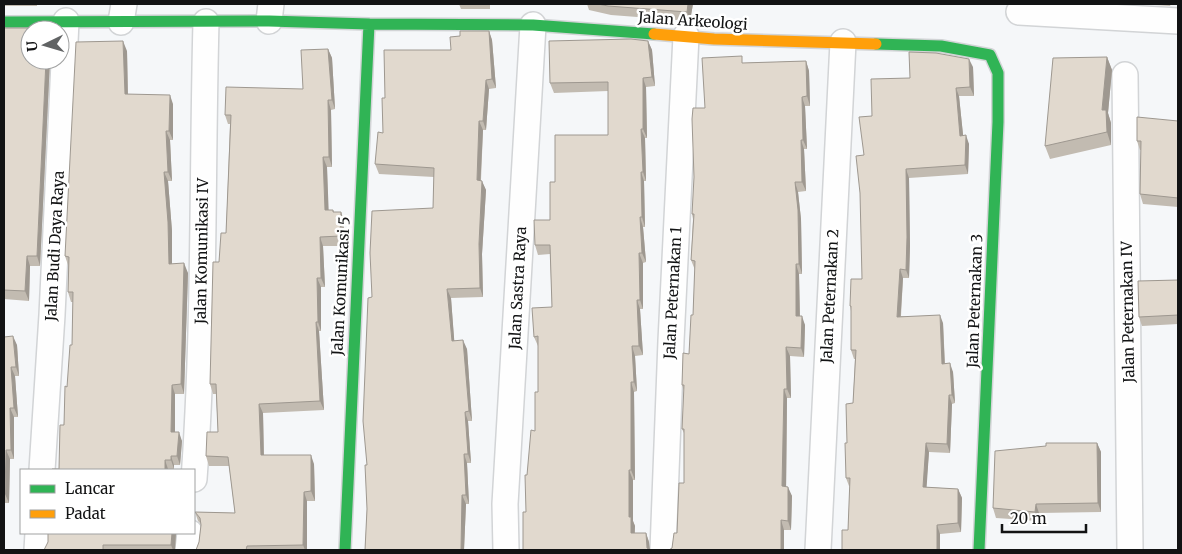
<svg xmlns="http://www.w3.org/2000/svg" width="1182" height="554" font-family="Merriweather,serif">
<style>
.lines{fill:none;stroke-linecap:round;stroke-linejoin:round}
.street-casing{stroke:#d2d4d6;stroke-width:28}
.fast-casing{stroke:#d2d4d6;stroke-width:14}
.slow-casing{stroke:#d2d4d6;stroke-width:14}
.street{stroke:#fefefe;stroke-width:25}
.fast{stroke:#30b455;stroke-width:11}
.slow{stroke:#ff9f0a;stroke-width:11}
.wall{fill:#c2bbb1}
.shaded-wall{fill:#9e9890}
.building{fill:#e1d9ce;stroke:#9e9890}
.labels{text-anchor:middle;stroke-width:5;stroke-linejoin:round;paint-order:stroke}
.street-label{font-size:15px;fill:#121314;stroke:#fff}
</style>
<rect width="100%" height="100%" fill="#f5f7f9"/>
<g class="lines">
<defs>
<path id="street" d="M1019,12l159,9
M269,21l2,-17
M121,22l3,-18
M1125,75l5,475
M42,470l10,-155 14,-294
M194,479c11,-152 8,-304 12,-457
M37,550l1,-17
M188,550l2,-17
M506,550l-1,-46 28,-479
M663,550l8,-209 15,-305
M818,550l25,-508"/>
<path id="fast" d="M4,22l265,-1 100,3 164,1 121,9
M876,44l65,2 49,9 8,18v49l-19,428
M345,550l24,-526"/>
<path id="slow" d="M654,34l60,5 162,5"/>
</defs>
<use href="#street" class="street-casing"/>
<use href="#fast" class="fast-casing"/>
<use href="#slow" class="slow-casing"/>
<use href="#street" class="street"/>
<use href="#fast" class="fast"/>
<use href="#slow" class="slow"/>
</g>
<path class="wall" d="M4,4h33v2h-33z
M459,4h34l-3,1v4h-29z
M587,4h106l-3,17 -79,-6 -22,-5z
M1140,4h31l-1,2z
M4,28l26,32h20l-10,206h-10l-1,35 -25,-2z
M489,31l3,9 4,48 -7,1 -3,41h-3l-2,50 5,10 -4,64 1,43 -32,1 3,42 13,9 5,72h-4l3,42h-4l2,41h-3l-2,46h-99l2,-41v-44l5,-168 61,-89 1,-31 -55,-3 -4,-10 8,-31 2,-35 66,-48z
M648,41l4,9 3,36 -9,1 1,51h-2l1,43h-2l1,46h-2l3,35 -3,1v46h-3l3,46 -8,1 2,35 -3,1 1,88h-2v41l2,5v7h11l3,9 -123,-30 1,-37 8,-44 3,-39v-46l-4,-9 18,-30 -2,-53 -12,1 -3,-10 15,-25 5,-38 53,-47v-44l-54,2 -4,-10z
M328,49l4,9 3,51 -4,1 1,57h-5l1,43h5l1,2h7l3,9 -1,25h-20l2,41h-4v44h-2l5,79 -61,3 1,42 50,9 1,37h-8v49h-111l3,-8 2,-18 -3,-3 -3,-9 40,1 -6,-47h-20l-3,-10 12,-24 -2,-38h-3l-3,-10 9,-122 7,-29 4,-109h-2l-3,-9 78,-26z
M127,51l1,43 45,10v36h-3l2,41h-4l4,50v33l16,9 -4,121h-9v38l7,9 -2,24h-6v4h-6v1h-116l7,-1 13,-124 1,-43h-2l-3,-10v-27l-3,-9z
M1107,57l5,13 -4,43 3,10v22l-61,14 -5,-13z
M806,61l3,10 1,35h-5l2,43h-3l2,42 -8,1 3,27 1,55h-3l1,42 5,9 -1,32 -14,-1 1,42h-4l-1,89 6,9 -1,34h-7v20h-115l3,-2 5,-15 7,-50v-50l-2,-4 2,-38 -2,-6 7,-31 4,-39 2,-45 -4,-10 2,-41 -1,-5 13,-106 39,-45z
M973,67l1,29h-15l4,39 6,9 -1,30 -59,4 1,68 -1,32h-6l-2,38 42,7 2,40 8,9 2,31 -3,1 -2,49 -21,-1 -3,35 32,2 4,9 -1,34 -21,2v16h-98l6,-20 2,-44h-1l-3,-8 1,-35 6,-40 2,-44h-1l-3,-9v-39l-1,-5 12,-27 2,-124 8,-39 38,-38z
M1178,121v86l-35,-3 -3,-10 1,-44h-1l-3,-9z
M1178,280v44l-36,2 -3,-9z
M4,337l13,8 2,31h-4l3,41h-4v42h-4l-1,44h-5z
M1097,443l4,9v60l-62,1 -1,8 -42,-3 -3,-10z
M48,533h128l-1,17h-130l3,-8z"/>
<path class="shaded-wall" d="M688,4h5l-3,17 -3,-9z
M489,31l3,9 4,48 -4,-9z
M123,41l4,10 1,52 -3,-9z
M648,41l4,9 3,36 -3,-9z
M328,49l4,9 3,51 -3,-9z
M1107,57l5,13 -4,43 3,10v22l-4,-13 -5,-22z
M969,59l4,8 1,29 -4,-9z
M46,60h4l-10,206 -3,-10z
M806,61l3,10 1,35 -3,-10z
M643,78l3,9 1,51 -4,-9z
M486,80l3,9 -3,41 -3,-9z
M956,88l3,8 5,48 -4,-8z
M170,95l3,9v36l-4,-9z
M802,97l3,9 2,43 -4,-9z
M328,100l3,10 1,57 -3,-10z
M479,121l4,9 -3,60 -3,-10z
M641,129l4,9 1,43 -3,-9z
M166,131l4,9 2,41 -4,-9z
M966,135l3,9 -1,30 -3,-9z
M801,140l3,9 2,42 -4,-9z
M323,157l4,10 2,52 -4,-9z
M906,169l3,9 1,68 -1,32 -3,-8z
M164,172l4,9 4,50v42l-3,-9z
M641,172l3,9 1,46 -3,-10z
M482,181l4,9 -4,64 1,43 -3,-9 -1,-44z
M795,182l3,10 3,27 1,55 -3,-10z
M341,212l3,9 -1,25 -3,-10z
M640,217l3,10 3,35 -4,-9z
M320,237l3,9 2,41 -4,-9z
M639,253l4,10v46l-3,-9z
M27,256l3,10 -1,35 -4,-10z
M184,263l4,10 -4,121 -3,-10z
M796,264l3,10 1,51 -4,-9z
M900,269l3,9 -3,47 -3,-8z
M317,278l4,9v44l-3,-9z
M447,289l4,9 4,52 -3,-9z
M637,300l3,9 3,46 -4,-9z
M940,315l3,8 2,49 -3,-8z
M802,316l3,9 -1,32 -3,-9z
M316,322l3,9 5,79 -4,-9z
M13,336l4,9 2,31 -3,-9z
M463,340l4,9 5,72 -3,-10z
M632,346l3,10 2,35 -3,-9z
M786,347l4,9 1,42 -4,-9z
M950,363l3,9 2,31 -3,-8z
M11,367l4,9 3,41 -4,-9z
M631,382l3,10 1,88 -4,-10z
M172,385l3,9v47l-4,-9z
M784,389l3,9 -1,98 -4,-10z
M949,395l3,9 -2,49 -3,-9z
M259,404l4,9 1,52 -3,-10z
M10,408l4,9v42l-3,-9z
M465,412l3,9 3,42 -3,-9z
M179,432l3,9 -2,24 -3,-9z
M926,443l3,9 -3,44 -3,-9z
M1097,443l4,9v60l-3,-9z
M6,450l4,9 -1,44 -4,-9z
M464,454l3,9 2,41 -3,-9z
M311,455l3,9 1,37 -4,-10z
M171,456l3,9v4l-3,-9z
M165,460l3,9v1h-3z
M629,470l4,10v41l2,5 -1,16 -3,-9 -2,-16z
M788,487l4,9 -1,34 -3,-9z
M958,489l4,9 -1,34 -3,-9z
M304,492l3,9v49h-2l-2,-5z
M462,495l4,9 -2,46h-3z
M1036,504l3,9 -1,8 -3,-9z
M781,520l3,10v20h-3z
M937,525l3,9v16h-3z
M172,533h4l-1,17h-2l-2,-5z
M646,533l3,9 1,8 -3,-2z"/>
<path class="building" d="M598,4h90l-1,8 -79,-6z
M4,28h31v2h-5v30h16l-9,196h-10l-2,35 -21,-1z
M460,31h29l3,48 -6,1 -3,41h-4l-2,59 5,1 -3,63 1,44 -33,1 5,52 11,-1 6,71 -4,1 3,42h-4l2,41h-4l-1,55h-96l2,-41 -2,-44h2l-4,-44 5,-123 4,-1 -2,-44 2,-42 61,-3 1,-40 -59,-4 3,-32 5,1 -1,-35h3l-1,-48h67l-1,-13 10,-1z
M631,39l17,2 4,36 -9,1v51h-2l2,43h-2l1,45h-2l2,36h-3l1,47h-3l2,46h-7l2,36h-3v88h-2v47h2v16h15l1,15 3,2h-127v-38h3l-1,-37h2l4,-45 4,1v-39h3v-56l-4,1 -2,-29 20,-1 -2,-62h-15l-1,-25h16v-38h5v-47h53v-53l-58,1 -1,-42z
M123,41l2,53 45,1 -1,36h-3l2,41h-4l4,50 1,42 15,-1 -3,121 -9,1 -1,47h8l-2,24h-6v4h-6v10h-113v-1h7l1,-44h4l1,-39 2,1 3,-42h2l1,-53h-5l1,-35 -4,-1 11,-214z
M328,49l4,51h-4l1,57h-6l2,53h8v2h8l-1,24 -20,1 1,41h-4l1,44h-2l4,79 -61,3 2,51h50v36l-7,1 -1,53 -56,1 -1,4h-50l3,-8 2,-17 -1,-7 -5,-6 40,1 -7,-56 -22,-1 1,-24h11l-2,-48h-6l3,-122h6l2,-29h5l5,-118h-6l1,-28 77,2 -2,-39z
M909,52l27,1 33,6 1,28 -14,1 4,48 6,-1 -1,30 -59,4 1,68 -1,33 -6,-1 -3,48 43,-2 2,49 8,-1 2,32h-3l-2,49 -21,-1 -3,44 35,2v34l-21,2v25h-95v-20h6l2,-52h-4l-1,-35h2l-1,-39 7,-1 3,-53h-5v-44h-1l1,-27h11l-2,-86 -4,-37 8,-1 -5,-38 13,-1 -1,-37 39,-1z
M742,56v7l64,-2 1,35 -5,1 1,43h-2l1,42h-7l3,28 1,54h-3v52h6l-1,32 -15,-1 1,42h-3l-2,97 6,1v34l-7,-1v30h-112l3,-2 2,-15h3l2,-50h5v-54h-2l2,-44h-2l1,-32 6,1 2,-39h2l2,-54 -4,-1 3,-46h-2l2,-37 -2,-58 1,-11h12l-3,-50z
M1107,57l-5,53h4l1,22 -62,14 8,-88z
M1137,117l41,4v77l-38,-4 1,-53h-4z
M1178,280v35l-39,2 -1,-36z
M13,336l3,31h-5l3,41h-4l1,42h-5l-1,44h-1v-157z
M1046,443h51l1,60 -62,1 -1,8 -42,-4 2,-57 51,-5z
M48,533h124l-1,12h-68v5h-59l4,-8z"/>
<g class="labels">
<g class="street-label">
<text transform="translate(693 21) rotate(4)" y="5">Jalan Arkeologi</text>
<text transform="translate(55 246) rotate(-87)" y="5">Jalan Budi Daya Raya</text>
<text transform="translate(202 251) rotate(-89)" y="5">Jalan Komunikasi IV</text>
<text transform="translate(341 286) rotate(-87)" y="5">Jalan Komunikasi 5</text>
<text transform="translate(518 288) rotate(-87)" y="5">Jalan Sastra Raya</text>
<text transform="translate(673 293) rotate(-87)" y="5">Jalan Peternakan 1</text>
<text transform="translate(830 296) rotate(-87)" y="5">Jalan Peternakan 2</text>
<text transform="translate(975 301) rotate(-88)" y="5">Jalan Peternakan 3</text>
<text transform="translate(1128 312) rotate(-91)" y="5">Jalan Peternakan IV</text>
</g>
</g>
<rect width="1182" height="554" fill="none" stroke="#121314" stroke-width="10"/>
<rect x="20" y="469" width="175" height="65" fill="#ffffff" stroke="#a0a1a1"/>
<rect x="30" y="485" width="25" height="8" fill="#30b455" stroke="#a0a1a1"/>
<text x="65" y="494" font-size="15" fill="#121314">Lancar</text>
<rect x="30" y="510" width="25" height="8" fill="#ff9f0a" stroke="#a0a1a1"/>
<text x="65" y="519" font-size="15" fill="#121314">Padat</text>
<g transform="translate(45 45) rotate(265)"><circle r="24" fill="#ffffff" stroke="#a0a1a1"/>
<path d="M0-4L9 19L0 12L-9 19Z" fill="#616364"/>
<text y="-8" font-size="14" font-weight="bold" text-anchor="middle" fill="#121314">U</text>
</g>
<path d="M1002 524v8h84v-8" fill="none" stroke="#121314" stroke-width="2.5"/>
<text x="1010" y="524" font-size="15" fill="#121314" stroke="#ffffff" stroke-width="4" paint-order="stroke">20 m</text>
</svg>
